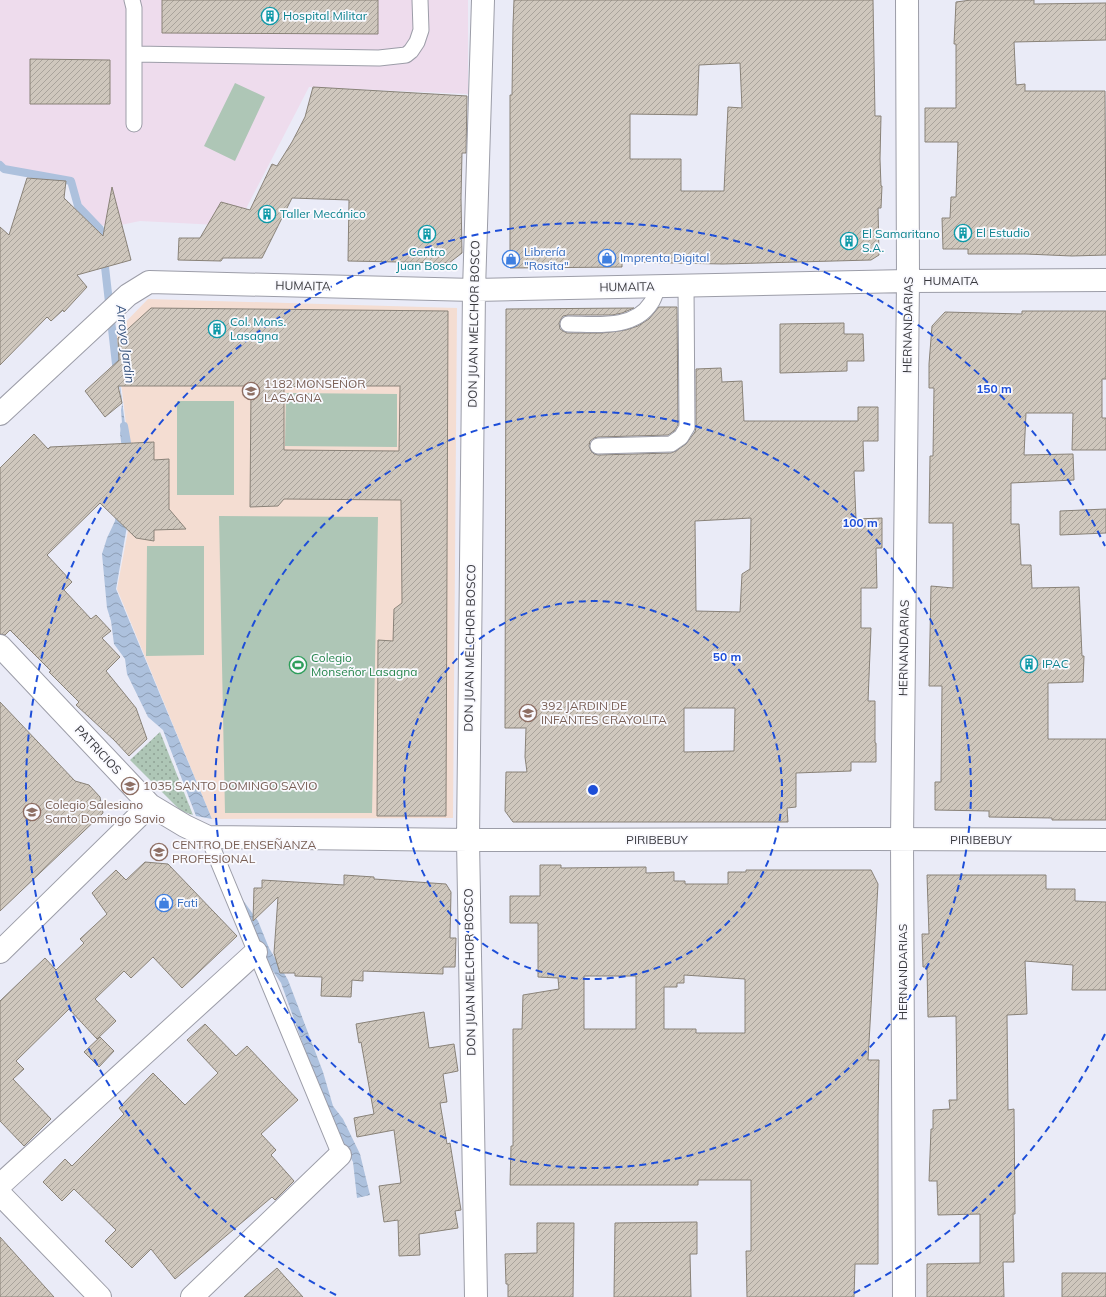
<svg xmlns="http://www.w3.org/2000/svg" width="1106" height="1297" font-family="Mulish,sans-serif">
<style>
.education{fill:#f4ddd2}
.medical{fill:#eedced}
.green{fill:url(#green-dots)}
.pitch{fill:#aec6b6}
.water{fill:url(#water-waves)}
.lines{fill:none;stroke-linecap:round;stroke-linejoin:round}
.stream{stroke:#adc1dd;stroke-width:8}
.building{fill:url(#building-hatch);stroke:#898278;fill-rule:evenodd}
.lane-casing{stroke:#9c9da8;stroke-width:17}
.street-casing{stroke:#9c9da8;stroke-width:24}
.lane{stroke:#fff;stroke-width:15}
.street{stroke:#fff;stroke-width:22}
.ring{fill:none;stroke:#1d4ed8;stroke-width:2;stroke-dasharray:7 5}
.labels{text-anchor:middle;stroke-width:3.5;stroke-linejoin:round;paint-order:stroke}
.culture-label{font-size:12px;fill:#0d838f;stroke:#f9f9fe;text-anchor:start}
.shop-label{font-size:12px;fill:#366cbe;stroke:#f9f9fe;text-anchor:start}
.street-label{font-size:12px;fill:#39393e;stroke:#f9f9fe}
.education-label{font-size:12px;fill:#785e54;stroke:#f9f9fe;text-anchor:start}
.leisure-label{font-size:12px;fill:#27864d;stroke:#f9f9fe;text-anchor:start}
.water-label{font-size:13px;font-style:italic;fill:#39557e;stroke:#f9f9fe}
.centre{fill:#1d4ed8;stroke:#f9f9fe;stroke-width:2}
.ring-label{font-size:12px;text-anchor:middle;font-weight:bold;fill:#1d4ed8;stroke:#f9f9fe;stroke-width:3.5;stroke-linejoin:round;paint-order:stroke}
</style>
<defs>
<pattern id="green-dots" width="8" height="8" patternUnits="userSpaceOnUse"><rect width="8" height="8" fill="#aec6b6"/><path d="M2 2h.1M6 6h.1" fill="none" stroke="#8fa295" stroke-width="1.8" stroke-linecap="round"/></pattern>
<pattern id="water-waves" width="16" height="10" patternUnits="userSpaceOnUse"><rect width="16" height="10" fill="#adc1dd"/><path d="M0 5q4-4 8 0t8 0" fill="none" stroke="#8e9eb5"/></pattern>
<pattern id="building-hatch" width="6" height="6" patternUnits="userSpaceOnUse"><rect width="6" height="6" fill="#cfc7bd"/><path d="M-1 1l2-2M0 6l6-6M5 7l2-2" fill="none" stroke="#a9a39b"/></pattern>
</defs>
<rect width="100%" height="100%" fill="#eaebf7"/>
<path class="education" d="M148,299l309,9 -4,510 -241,1 -95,-230 15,-80 -6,-85 -11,-91z"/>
<path class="medical" d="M0,0h468v94l-159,-7 -72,139 -97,-5 -24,5 -15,-1 -22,-21 -6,-25 -49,-6 -19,-5 -5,-4z"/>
<path class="green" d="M160,732l33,83 -12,-4 -51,-51z"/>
<path class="pitch" d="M235,83l30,14 -30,64 -31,-15z
M286,393l111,1v53l-112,-1z
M177,401h57v94h-57z
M219,516l159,1 -6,296h-147z
M147,546h57v109l-58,1z"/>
<path class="water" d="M114,337l11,87 5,85 -14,80 96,230 -16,-3 -33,-86 -15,-13 -21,-43 -2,-15 -11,-15 -3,-23 -4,-13 -5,-54 5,-16 8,-17 7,-71 -2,-17 2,-10 -1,-13 1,-5 -6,-42 -4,-8 -1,-14z
M224,871l13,21 21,29 11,27 19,32 35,92 10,34 10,13 17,35 10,41 -13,3 -4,-36 -24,-45 -48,-134 -21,-31 -11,-26 -34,-53z"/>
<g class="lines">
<path class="stream" d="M0,165l4,4 67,12 7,25 22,23 3,15
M104,258l13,115
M124,426l5,28"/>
</g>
<path class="building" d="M162,0h216v34l-216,-1z
M514,0h359l2,116h6l-1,43 1,27h1l-1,22h-3l1,47 -8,5 -148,4 -101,-2v5l-112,1v-173h2l1,-70zM740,63l2,45 -14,-1 -4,84h-43v-32h-51v-45l67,1 2,-50z
M971,0h63v4l72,-1v37l-92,2 2,43 9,-1v7h80l1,164 -34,1 -46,-2h-58v-5h-25l-1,-31h8l1,-21h5l2,-55h-33v-34h31v-64h-2l2,-42z
M30,59l80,1v44h-80z
M313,87l154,9 -1,57h-4l-1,45 1,55 -13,10 -101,-2 1,-61 -57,-2 -30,60h-39l-2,3 -43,-1 1,-22h21l21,-36 29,8 22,-46 5,2 15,-24 13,-25z
M27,178l39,3 -2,17 39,38 9,-49 19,73 -54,15 10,12 -23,25 -1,-2 -12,11 -4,-4 -47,48v-138l9,8z
M659,307h18l1,118 -4,6 -6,4 -70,2 -4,1 -4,3 -1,5 2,5 3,3 4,1 73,-2 5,-2 10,-7 9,-12 1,-5v-58l25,-1 1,14 20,-1 2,40h114v-14h20v34h-15l1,30h-10l2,48 26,-1v30h-6l1,40h-16v40h10l-3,73h7v42h1v19h-25v9l-55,2v34l-9,1 1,14h-275l-8,-11 1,-39h21l-2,-15 1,-29h-21l1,-419 128,-1 -12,5 -10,2h-44l-5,1 -2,3 -2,4 1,6 3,2 4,2h35l24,-3 12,-4 11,-7zM751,518l-1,51 -8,5 -2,38 -44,-1 -1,-90zM684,708h51l-1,43 -50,1z
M151,308l297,3 -2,505h-69l1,-176 15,1 1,-32 8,-6 -1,-103 -117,-1 -6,7 -28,1 1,-121h-133l4,17 -17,14 -20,-26 34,-31 -1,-22zM306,386h94l-1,65 -115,-1v-63z
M1022,311h84v68h-4v39h4v32h-34l1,-37h-47l-2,42 49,-1 1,26 -63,3v41h8l2,41h10l1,23 47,-1 3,69h2l-1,26 -35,1v56h58v81h-54v-2l-63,-1v-6l-54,-1v-28h6l1,-96h-13l2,-100 22,2v-65h-24l1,-67h3l1,-68h-5v-24l3,-38 13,-14 77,2z
M844,323v11h19l1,27h-17v10l-67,2v-49z
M34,434l14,15 2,-2 104,-5v18l15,-1v50l17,20 -32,1v11l-18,-3 -36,-35 -53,52 25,27 -8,8 27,29 5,-4 15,16 -9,7 18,19 -14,14 30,37 11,31 -18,17 -15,-16 -38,-35 3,-3 -30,-30 2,-1 -41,-41 -5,5 -5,-1v-166z
M1106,509v24l-46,2v-24z
M0,702l75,79 14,4 11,12 3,16 -103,98z
M145,862l23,2 69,72 -55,52 -29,-31 -22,21 -7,-7 -29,28 21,22 -19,18 -28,-30 -53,52 8,8 -11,10 38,40 -27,27 -24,-25v-120l45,-43 11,12 28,-27 -4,-4 27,-25 -15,-21 24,-23 10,10z
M540,865h21v3l85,-1v6l28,-1v9h11v3h43v-12h18v-2h125l7,14 -10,176h11l-1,56v148h-23l-1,33h-107l-1,-46h5v-71h-53v5h-188l1,-39h2v-117h9l1,-34 36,-6 -1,-11 -20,-1v-54h-28v-27h30zM684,975l61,4v54h-49v-4h-32v-42h13v-4h7zM584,976h52v53h-52z
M344,875l30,2v2l72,5 5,8 -1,46h6l-1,29h-12v7l-80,-3v10l-11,-1 -1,17 -30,-1 1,-19 -27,-1v-3h-15l-6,-20 4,-56 -25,24 1,-33h8v-8l82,5z
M927,875h119v14h29v12l31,1v88h-34l1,-25 -48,-4 2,53 -20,1 1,95 6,-1 1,105h-2l1,48h-11l1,35h-77v-33l53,-1v-49l-42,1 -1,-34h-8l2,-52h2v-19l17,-1 -1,-9h8l-1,-84 -28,1 -1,-50h-4l-1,-33h7z
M424,1012l5,36 25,-4 4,27 -15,3 4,28 -7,1 7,41 3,-1 11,67 -6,1 3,17 -39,6 1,21 -21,1 -1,-36 -14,2 -5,-36 22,-3 -7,-53 -37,7 -3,-19 20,-4 -13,-72 -2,1 -3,-19z
M205,1024l31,32 11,-10 51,54 -37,34 15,16 -5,5 23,26 -19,19 -3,-3 -97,82 -24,-30 -19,19 -27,-27 11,-11 -42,-41 -12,12 -19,-19 22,-23 7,7 52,-52 -5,-6 34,-35 32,32 33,-32 -31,-33z
M100,1037l14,14 -15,16 -15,-15z
M697,1222v32h-7l1,43h-77l1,-74z
M537,1223h37l-1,74h-65v-13h-2l-1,-30 32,-1z
M0,1237l54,60h-54z
M277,1268l26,29h-59z
M1062,1273h44v24h-44z"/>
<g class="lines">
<defs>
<path id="lane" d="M132,0l2,8v116
M134,54l245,4 27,-3 5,-4 6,-9 4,-12 -1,-30
M568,324c27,0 66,6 83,-21 3,-4 5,-11 7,-17
M598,446l73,-2 10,-7 6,-10 -1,-141
M208,837l132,318"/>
<path id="street" d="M0,414l128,-119 21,-13 325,8 434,-9 198,-1
M0,646l150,159 35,21 23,11 260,3 405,-1 233,1
M0,952l150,-147
M0,1185l256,-233
M0,1194l100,103
M192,1297l148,-142
M476,1297l-8,-457 6,-550 9,-290
M904,1297l-2,-458 6,-558 -1,-281"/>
</defs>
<use href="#lane" class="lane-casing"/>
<use href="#street" class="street-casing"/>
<use href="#lane" class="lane"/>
<use href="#street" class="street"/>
</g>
<g class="ring">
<circle cx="593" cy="790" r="189"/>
<circle cx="593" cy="790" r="378"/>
<path d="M1105 1034A567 567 0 0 1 850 1295M336 1295A567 567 0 1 1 1105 546"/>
</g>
<defs>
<symbol id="building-ring" viewBox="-11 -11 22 22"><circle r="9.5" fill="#f9f9fe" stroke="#0f9aa8" stroke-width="1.5"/><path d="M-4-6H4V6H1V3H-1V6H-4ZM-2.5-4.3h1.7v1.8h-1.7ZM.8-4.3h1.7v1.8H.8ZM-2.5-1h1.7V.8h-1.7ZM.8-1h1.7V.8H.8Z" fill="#0f9aa8"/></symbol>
<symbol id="shop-ring" viewBox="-11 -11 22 22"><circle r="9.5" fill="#f9f9fe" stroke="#3f7fe0" stroke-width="1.5"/><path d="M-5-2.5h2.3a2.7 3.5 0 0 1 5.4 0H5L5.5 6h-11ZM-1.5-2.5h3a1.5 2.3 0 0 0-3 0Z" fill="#3f7fe0"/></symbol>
<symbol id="school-ring" viewBox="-11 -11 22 22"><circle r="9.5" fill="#f9f9fe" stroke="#8d6e63" stroke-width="1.5"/><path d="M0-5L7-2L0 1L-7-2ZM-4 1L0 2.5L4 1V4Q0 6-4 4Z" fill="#8d6e63"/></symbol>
<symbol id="stadium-ring" viewBox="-11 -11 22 22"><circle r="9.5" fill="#f9f9fe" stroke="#2e9e5b" stroke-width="1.5"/><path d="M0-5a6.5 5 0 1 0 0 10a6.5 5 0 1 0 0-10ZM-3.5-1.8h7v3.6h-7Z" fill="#2e9e5b"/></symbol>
</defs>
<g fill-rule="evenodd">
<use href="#building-ring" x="260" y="6" width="20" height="20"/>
<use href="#building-ring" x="257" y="204" width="20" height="20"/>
<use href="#building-ring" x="953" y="223" width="20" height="20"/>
<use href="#building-ring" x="417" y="224" width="20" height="20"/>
<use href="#building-ring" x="839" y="231" width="20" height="20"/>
<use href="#shop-ring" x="597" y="248" width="20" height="20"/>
<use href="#shop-ring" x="501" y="249" width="20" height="20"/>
<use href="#building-ring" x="207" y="319" width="20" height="20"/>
<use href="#school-ring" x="241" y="381" width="20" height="20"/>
<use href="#building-ring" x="1019" y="654" width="20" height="20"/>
<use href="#stadium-ring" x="288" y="655" width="20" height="20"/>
<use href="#school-ring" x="518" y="703" width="20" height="20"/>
<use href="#school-ring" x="120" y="776" width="20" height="20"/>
<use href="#school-ring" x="22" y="802" width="20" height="20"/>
<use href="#school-ring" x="149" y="842" width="20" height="20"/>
<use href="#shop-ring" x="154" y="893" width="20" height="20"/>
</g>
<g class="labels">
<g class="culture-label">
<text x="283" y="20">Hospital Militar</text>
<text x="280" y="218">Taller Mecánico</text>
<text x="976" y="237">El Estudio</text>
<text x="862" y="238">El Samaritano<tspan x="862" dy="14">S.A.</tspan></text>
<text x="427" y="256" text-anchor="middle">Centro<tspan x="427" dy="14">Juan Bosco</tspan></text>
<text x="230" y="326">Col. Mons.<tspan x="230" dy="14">Lasagna</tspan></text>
<text x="1042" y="668">IPAC</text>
</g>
<g class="shop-label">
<text x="524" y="256">Librería<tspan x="524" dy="14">"Rosita"</tspan></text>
<text x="620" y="262">Imprenta Digital</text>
<text x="177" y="907">Fati</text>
</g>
<g class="street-label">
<text x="951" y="285">HUMAITA</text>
<text transform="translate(303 286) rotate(1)" y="4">HUMAITA</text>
<text transform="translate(627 287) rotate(-1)" y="4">HUMAITA</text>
<text transform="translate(474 324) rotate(-89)" y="4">DON JUAN MELCHOR BOSCO</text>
<text transform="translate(908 325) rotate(-89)" y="4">HERNANDARIAS</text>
<text transform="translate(470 648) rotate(-89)" y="4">DON JUAN MELCHOR BOSCO</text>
<text transform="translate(904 648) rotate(-89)" y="4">HERNANDARIAS</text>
<text transform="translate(98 750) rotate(47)" y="4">PATRICIOS</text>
<text x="657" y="844">PIRIBEBUY</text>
<text x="981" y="844">PIRIBEBUY</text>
<text transform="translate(470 972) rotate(-91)" y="4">DON JUAN MELCHOR BOSCO</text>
<text transform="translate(903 972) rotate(-90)" y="4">HERNANDARIAS</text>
</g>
<g class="education-label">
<text x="264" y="388">1182 MONSEÑOR<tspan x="264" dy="14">LASAGNA</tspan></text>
<text x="541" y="710">392 JARDIN DE<tspan x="541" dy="14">INFANTES CRAYOLITA</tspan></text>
<text x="143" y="790">1035 SANTO DOMINGO SAVIO</text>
<text x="45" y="809">Colegio Salesiano<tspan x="45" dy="14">Santo Domingo Savio</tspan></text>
<text x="172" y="849">CENTRO DE ENSEÑANZA<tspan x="172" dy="14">PROFESIONAL</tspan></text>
</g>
<g class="leisure-label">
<text x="311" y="662">Colegio<tspan x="311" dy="14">Monseñor Lasagna</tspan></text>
</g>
<g class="water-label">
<text transform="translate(126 344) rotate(83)" y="5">Arroyo Jardin</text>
</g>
</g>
<circle cx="593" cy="790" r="6" class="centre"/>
<g class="ring-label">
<text x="994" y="393">150 m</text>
<text x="860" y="527">100 m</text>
<text x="727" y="661">50 m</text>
</g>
</svg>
